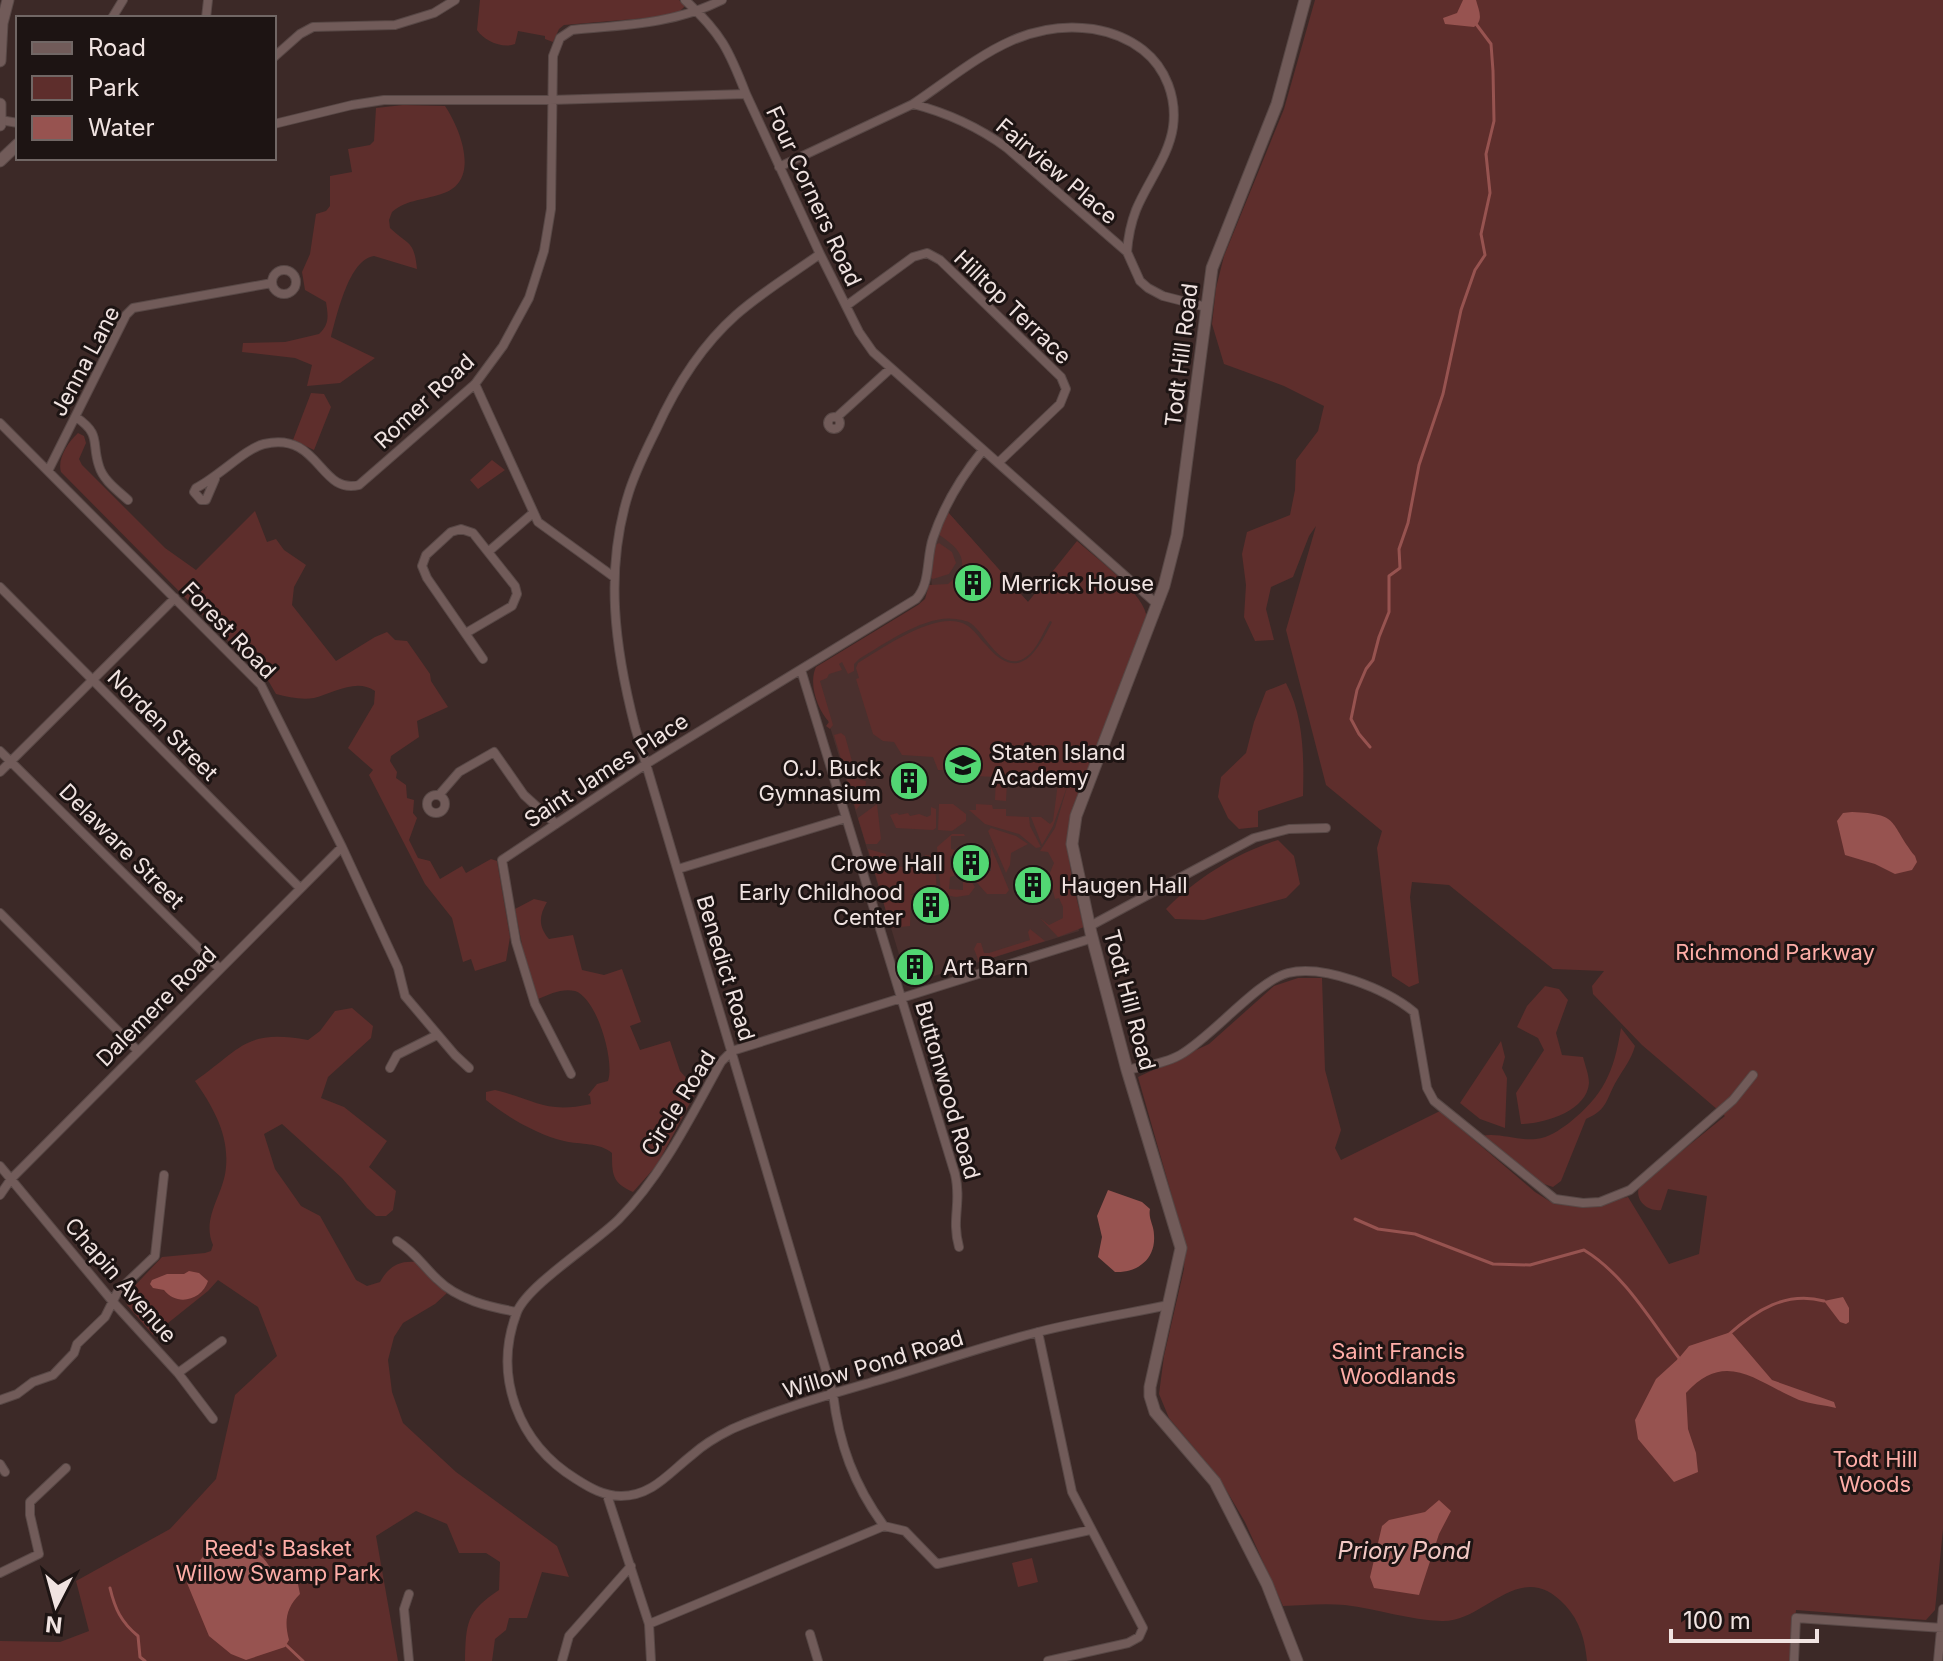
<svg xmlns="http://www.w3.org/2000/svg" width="1943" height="1661" font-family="Inter,sans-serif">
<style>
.built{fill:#4a302e}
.green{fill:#5e2e2c}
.water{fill:#975350}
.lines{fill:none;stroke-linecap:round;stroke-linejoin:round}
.stream{stroke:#975350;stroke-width:3}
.street-casing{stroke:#584846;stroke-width:10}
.secondary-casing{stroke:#584846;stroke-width:13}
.street{stroke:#715b59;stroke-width:8}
.secondary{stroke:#715b59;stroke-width:11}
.labels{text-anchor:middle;stroke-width:6;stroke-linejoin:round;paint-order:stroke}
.street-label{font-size:22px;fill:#f0e3e1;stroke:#1d1413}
.poi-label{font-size:22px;fill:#f0e3e1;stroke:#1d1413;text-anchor:start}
.park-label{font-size:22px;fill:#feada7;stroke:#1d1413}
.water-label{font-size:24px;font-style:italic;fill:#f2c8c4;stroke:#1d1413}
</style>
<rect width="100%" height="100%" fill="#3c2927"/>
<path class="built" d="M947,511l81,91 60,-47 -24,278 15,98 -171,53 -91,-300 4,-14 104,-61 7,-23 -1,-8 3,-32z"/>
<path class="green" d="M480,0h199l6,6 -7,7 -9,3 -105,9 -5,4 -6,13 -8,-3v-3l-27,-5 -3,13c-12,5 -31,-3 -38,-14z
M1315,0h628v1529l-8,81 -9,10 -130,-10 -5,51h-204c-2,-21 -7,-40 -22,-56 -45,-49 -79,17 -123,16 -32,-1 -65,-12 -97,-16 -21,-2 -41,0 -62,1l-38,-84 -27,-46 -49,-58 -10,-24 5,-38 20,-87 1,-27 -47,-165 71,-33 65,-58 24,-8h24l3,92 16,60 -6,18 6,12 99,-49 95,81 19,12 33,2 41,-9 41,67 30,-10 8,-58 -39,-7 -7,21c-14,2 -28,-11 -21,-25l85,-69 -83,-71 -49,-51 -1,-8 12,-15 -51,-2 -104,-84 -37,-3 -2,15 9,86 -10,4 -17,-11 -15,-128 5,-17 -56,-46 -40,-155 30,-104 -7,10 -16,41 -22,10 -5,22 8,31 -19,1 -11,-24 2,-32 -4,-31 5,-22 43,-17 5,-25 1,-30 22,-29 6,-25 -40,-20 -60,-22 -12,-40 4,-36 8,-32 60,-147z
M403,105l42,1c15,22 36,74 -1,87 -18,7 -37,6 -52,19l-3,8 1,8c19,18 24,12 27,41l-43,-13c-25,3 -37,59 -43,81l44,21 -35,25 -33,3 5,-21 -17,-7 -53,-6 1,-9 42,-1 34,-8c11,-10 9,-19 7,-32l-21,-12 -3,-18 8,-18 6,-40 10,-3 4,-5v-30l22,-4 -4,-23 22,-4 4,-4 2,-33z
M311,393l13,1 7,13 -17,43 -21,-10z
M78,433l6,3 2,7 -7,16 3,6 83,83 31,22 59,-59 12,31 9,-3 8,11 22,15 -12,22 -2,18 44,56 39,-24 12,-5 8,8 12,1 23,33 1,7 17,26 -31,14 2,16 -28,19 -1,5 7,11 -1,6 10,7 1,13 7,2 -1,13 4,5 -8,22 9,18 12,3 10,18 22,-13 4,7 25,-14 6,2 13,76 -4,24 -31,10 -4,-12 -8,3 -11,-44 -27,-34 -56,-109 4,-5 -25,-22 26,-44 1,-13c-19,-13 -41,2 -61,7 -13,2 -26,-1 -38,-4l-7,-12 -208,-210c-4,-13 7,-30 17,-39z
M492,460l13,10 -27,19 -8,-9z
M947,511l81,91 49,-61c20,18 69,53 70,78l-78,204c-4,36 6,69 15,104l-26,10 -18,-19 9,7 14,-7v-11l-4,-9 -4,1 -6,-24 5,-12 -6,-11 -8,-1 15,-23 13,-44 -15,42 -11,19 -11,-28h10l9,7 3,-3 5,-38 -51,-2 -1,20 -11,-1 1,-23 -22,-1v-8l-9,3 -27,-1 -5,-13 -31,-2 -8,-13 -11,-1 -10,-7 -17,-55 3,-1 -3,-10 2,-5c25,-15 71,-48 101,-41 13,3 19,15 28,24 32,38 50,6 65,-24l-2,-1c-7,11 -13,29 -24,36 -23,17 -40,-21 -53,-32 -4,-4 -11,-5 -17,-6 -30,-5 -72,25 -97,40l-5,5v7l-6,3 -6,-12 -3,2 3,6 -13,4 -2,4 -7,3 13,44 -3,4 -4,-3 3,-4c-11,-12 -21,-38 -13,-55l102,-62 7,-6 4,-14 19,-1 11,-10 6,6 -8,11 12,9 8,-9 6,4 5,-8 -17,-14 -4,5 -7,-5c8,-19 -8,-29 -22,-39z
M939,543l13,9 4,11 -7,11 -16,5 -2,-1 3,-32z
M1286,683c18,34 18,75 17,113l-45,15v16l-19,2 -11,-11 -10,-21 3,-20 25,-24 8,-31 12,-31z
M841,733l4,3 12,43 9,2 -2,19 -8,10 -22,-75z
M877,804l4,35 -4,5h-11l-8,-26z
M939,804h14l13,10v7l-14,10 -14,-1z
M976,804l16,1 1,4h13v7l23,1 1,9 11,21 -5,1 -17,-14 -34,-10 -16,-14h7z
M931,807l5,2v19l-3,2 -37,-2 -6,-13 7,-2 2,2 9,-2 2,3 9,-2 8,3 4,-2z
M991,828l25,8 12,8 -17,9 -1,12 -4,8 -18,-42z
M952,834h12l1,2h-14v13l4,1v6h-5v13l4,1v6l-4,1 -1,12 14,1v-12h6l6,9 -6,8 -13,2 -15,-3 -4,-47z
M1278,840l16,16 6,28 -14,14 -82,22 -29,-1 -9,-10c29,-30 72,-57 112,-69z
M991,847l18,43 -3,4h-19l-16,-18 1,-5h19z
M868,849l18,5v12l38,2 1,-13 9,1 3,34h-17l-10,5 21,-3v9l-20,1 -1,24 -19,2z
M534,899l13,3c-8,14 -9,24 2,37l24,-4 9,35 22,5 18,-6 19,53 -11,4 10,24 30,-9 10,30 17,19 -40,75 -24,27c-21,-9 -21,-18 -21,-39 -13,-11 -31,-8 -48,-12 -26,-6 -57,-24 -78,-41v-8l9,-2c41,10 50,24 96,14l-1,-8 -2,-1 9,-11 11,-3c7,-20 -11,-83 -33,-90 -13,-3 -25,3 -37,8l-15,-49 -8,-41z
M1030,929l15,12 -66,21 -5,-13 3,-6h4l3,10h5l41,-13 -2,-8z
M1545,986l14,3 9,11 -12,33 6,22 21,2c2,8 6,18 6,26 -2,28 -45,41 -68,41l-5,-31 28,-43 -6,-12 -21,-11 10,-21z
M352,1008l21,18 -2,12 -43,39 -7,21 23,9 43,34 -18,26 27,24 -3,19 -7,6h-10l-9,-8 -25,-30 -60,-54 -18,10 11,35 26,37 19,10 36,64 11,6 13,-4c9,-16 19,-22 38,-20l15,20 14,11 -12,11 -32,19 -9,14 -6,23 4,32 11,31 53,49 101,74 12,31 -27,-5 -15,46h-18l-3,12 -11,9 -3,22h-27c1,-38 1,-49 34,-71l1,-28 -14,-9h-27l-12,-29 -31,-13 -40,25 22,125h-398v-20l60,1 29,-11 -13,-50 94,-52 46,-50 19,-84 42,-39 -19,-49 -40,-27 -10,11 -55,44 -26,-30 -2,-9 37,-39 43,-4 6,-2 2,-6c-12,-28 11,-50 13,-78 3,-33 -13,-60 -31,-86 47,-33 50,-52 113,-41l12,-9 15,-20z
M1621,1028l14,18c-4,14 -11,22 -18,34 -11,18 -8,29 -31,39l-25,62 -8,6 -12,-4 -60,-47c18,-4 36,5 55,3 13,-1 23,-9 33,-16 35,-28 45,-51 52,-95z
M1501,1041l4,16 -3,11 5,10 -2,50 -25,-9 -20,-16z
M1032,1558l6,24 -20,5 -6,-24z"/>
<path class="water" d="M1463,0h13c3,11 8,20 -2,27l-29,-3 -2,-6 14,-5z
M1852,812c49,2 36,10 63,44l2,6 -5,8 -17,4 -20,-10 -30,-9 -8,-34 6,-8z
M1108,1190l34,12 8,7c-2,10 4,16 4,26 2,25 -18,38 -39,37l-17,-15 4,-20 -5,-21z
M189,1271l10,2 9,8c-6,19 -31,26 -44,9l-11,-2 -3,-4 2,-4 15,-6h17z
M1843,1297l6,11v14l-3,2 -6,-2 -16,-21z
M1731,1332l41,48 62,22 2,6c-11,-3 -26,-4 -37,-8 -41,-17 -73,-52 -113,-7l2,36 8,24 2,19 -24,10 -36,-43 -3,-19 21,-41 23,-21 10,-12z
M1439,1500l12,11 -12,23 -20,61 -45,-7 -4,-11 12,-51 7,-6 36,-8z
M227,1544c27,3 38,10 49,35l11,-1 11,6 2,10c-14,14 -16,27 -11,46l-4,7 -39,13 -15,-6 -22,-18 -22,-53 2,-9 21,-26z"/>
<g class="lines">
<path class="stream" d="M1370,747l-11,-13 -8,-15 6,-29 9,-21 7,-9 6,-23 10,-25v-36l11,-8 -1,-19 9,-26 11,-58 24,-71 18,-84 14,-40 10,-15 -4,-21 9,-41 -4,-39 8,-33 -1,-50 -2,-27 -15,-20
M1355,1219l23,10 37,5 78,30 37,1 54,-15c41,25 66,70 95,108v4
M1728,1335c28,-25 58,-44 96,-34
M110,1588c5,21 11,34 28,48l2,21 5,4
M286,1645l17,16"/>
<defs>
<path id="street" d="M685,0c36,33 44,50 61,94
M112,18l11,-18
M206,18l2,-18
M274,57l26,-23 13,-7 82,-2 39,-12 21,-13
M913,104c58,-39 106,-86 180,-75 18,3 36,10 50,21 23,18 34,48 30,77 -4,29 -26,56 -37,83 -5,13 -8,28 -9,42
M0,120l18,3
M274,124l78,-19 32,-5h167l195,-6 74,160 39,78 14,20 285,253
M779,167l134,-63c35,9 64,22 94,44l120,104 13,29 8,7 15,8 43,11
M820,254c-28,20 -58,38 -84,61 -35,31 -61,73 -80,115 -10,20 -20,40 -27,62 -25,78 -14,157 6,235l198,667c6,50 21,91 51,132l21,5 32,33 153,-34
M272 282a12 12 0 1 1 24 0a12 12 0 1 1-24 0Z
M846,306l67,-49 14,-4 13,7 121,117 5,12 -6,15 -62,59
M475,384l63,138 76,55
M828 423a6 6 0 1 1 12 0a6 6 0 1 1-12 0Z
M76,417c26,18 15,25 23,49 4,14 18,24 29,34
M837,417l53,-48
M0,423l261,262 81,162 56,121 7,28 50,59 14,13
M48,471l78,-156 7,-7 139,-25
M215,479l-9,21h-5l-7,-8 2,-4c21,-10 50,-40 68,-44 56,-13 55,51 95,41l116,-101 28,-38 26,-48 15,-47 7,-42 2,-153 7,-18 12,-8c53,-5 102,-6 150,-30
M488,552l45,-39
M0,587l299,300
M466,633l46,-27 5,-12 -2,-8 -42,-53 -12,-4 -10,3 -25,23 -4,11 5,12 56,81
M801,670l154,504c7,29 -4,44 4,73
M0,751l219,217
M0,772l175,-174
M427 804a9 9 0 1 1 18 0a9 9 0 1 1-18 0Z
M439,795l20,-23 35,-20 30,43 32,29
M678,869l168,-51
M0,913l137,137
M1090,926l164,-88 35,-9 37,-1
M1093,938l-361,113 -11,11c-30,54 -58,112 -102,157 -24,24 -91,66 -102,93 -25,65 2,132 59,167 14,9 28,17 45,17 31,0 48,-23 71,-41 12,-11 26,-19 40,-26 46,-20 96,-34 144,-48 54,-16 108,-35 162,-49 43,-11 87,-18 131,-27
M390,1068l7,-13 40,-20
M1127,1070c17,-4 37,-6 53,-15 32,-18 77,-74 108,-82 36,-9 98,16 126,39l13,76 7,13 121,98 28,4 17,-1 30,-12 103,-90 20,-25
M571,1074l-36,-70 -19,-62 -14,-82 144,-96 270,-165c15,-16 10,-41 17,-61 11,-33 28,-61 50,-88
M0,1166l113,136 65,71 35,46
M0,1195l11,-16 331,-332
M397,1241c19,12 25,24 40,38 21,21 52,28 80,33
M1038,1332l34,160 71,136 -4,9 -11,6 -80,18
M178,1373l44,-32
M0,1400l17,-6 16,-12 20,-7 21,-22 3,-9 28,-27 13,-26 37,-35 9,-81
M0,1464l5,8
M607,1495l42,129 2,37
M0,1573l39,-19 -9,-39v-13l36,-34
M649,1624l235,-98
M810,1634l8,27
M409,1661l-5,-52 5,-15
M562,1661l7,-25 62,-70
M1794,1661l2,-43 147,10
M1938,1661l5,-52"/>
<path id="secondary" d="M0,61l2,-38 6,-23
M0,104v21
M0,161l18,-17
M1297,1661l-30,-77 -52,-102 -60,-70 -5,-16v-9l31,-139 -54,-178 -36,-137 -19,-89 4,-28 88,-230 13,-51 35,-267 65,-164 28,-104"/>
</defs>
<use href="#street" class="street-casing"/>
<use href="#secondary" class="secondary-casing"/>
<use href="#street" class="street"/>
<use href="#secondary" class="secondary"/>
</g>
<defs>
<symbol id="building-disc" viewBox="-11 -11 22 22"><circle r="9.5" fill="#52d673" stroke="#1d1413"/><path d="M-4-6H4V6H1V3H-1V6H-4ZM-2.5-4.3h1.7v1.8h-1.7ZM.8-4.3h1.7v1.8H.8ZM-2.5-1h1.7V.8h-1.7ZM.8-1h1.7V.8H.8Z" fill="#111"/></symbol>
<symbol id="school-disc" viewBox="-11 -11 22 22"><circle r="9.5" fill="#52d673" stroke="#1d1413"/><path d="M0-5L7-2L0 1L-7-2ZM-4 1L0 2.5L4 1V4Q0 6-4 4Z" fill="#111"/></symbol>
</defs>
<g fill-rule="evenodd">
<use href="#building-disc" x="951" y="561" width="44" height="44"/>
<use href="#school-disc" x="941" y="743" width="44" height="44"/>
<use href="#building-disc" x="887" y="759" width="44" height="44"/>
<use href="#building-disc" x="949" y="841" width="44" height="44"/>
<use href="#building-disc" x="1011" y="863" width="44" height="44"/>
<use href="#building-disc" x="909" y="883" width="44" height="44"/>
<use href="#building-disc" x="893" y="945" width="44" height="44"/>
</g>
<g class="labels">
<g class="street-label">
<text transform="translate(1057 171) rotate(40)" y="8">Fairview Place</text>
<text transform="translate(814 196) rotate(65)" y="8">Four Corners Road</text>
<text transform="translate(1013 307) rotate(44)" y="8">Hilltop Terrace</text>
<text transform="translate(1181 355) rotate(-83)" y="8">Todt Hill Road</text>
<text transform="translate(85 361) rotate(-62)" y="8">Jenna Lane</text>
<text transform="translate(424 401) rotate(-43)" y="8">Romer Road</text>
<text transform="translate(229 630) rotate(46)" y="8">Forest Road</text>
<text transform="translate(163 725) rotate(45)" y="8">Norden Street</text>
<text transform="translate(606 770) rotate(-33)" y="8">Saint James Place</text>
<text transform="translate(122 846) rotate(45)" y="8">Delaware Street</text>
<text transform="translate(726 968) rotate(73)" y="8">Benedict Road</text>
<text transform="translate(1130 1000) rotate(75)" y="8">Todt Hill Road</text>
<text transform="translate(156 1006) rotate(-45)" y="8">Dalemere Road</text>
<text transform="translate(948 1090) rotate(74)" y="8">Buttonwood Road</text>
<text transform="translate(678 1103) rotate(-58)" y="8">Circle Road</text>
<text transform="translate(121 1280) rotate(49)" y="8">Chapin Avenue</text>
<text transform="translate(873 1364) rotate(-17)" y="8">Willow Pond Road</text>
</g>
<g class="poi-label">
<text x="1001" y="591">Merrick House</text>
<text x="991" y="760">Staten Island<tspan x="991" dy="25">Academy</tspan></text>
<text x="881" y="776" text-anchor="end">O.J. Buck<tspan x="881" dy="25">Gymnasium</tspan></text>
<text x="943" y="871" text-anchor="end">Crowe Hall</text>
<text x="1061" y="893">Haugen Hall</text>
<text x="903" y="900" text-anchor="end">Early Childhood<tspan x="903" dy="25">Center</tspan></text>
<text x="943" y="975">Art Barn</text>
</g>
<g class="park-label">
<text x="1775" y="960">Richmond Parkway</text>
<text x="1398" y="1359">Saint Francis<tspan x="1398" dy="25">Woodlands</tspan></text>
<text x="1875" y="1467">Todt Hill<tspan x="1875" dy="25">Woods</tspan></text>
<text x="278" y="1556">Reed's Basket<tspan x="278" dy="25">Willow Swamp Park</tspan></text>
</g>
<g class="water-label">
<text x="1404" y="1559">Priory Pond</text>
</g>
</g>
<rect x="16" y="16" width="260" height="144" fill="#1d1413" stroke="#716765" stroke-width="2"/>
<rect x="32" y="42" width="40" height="12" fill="#715b59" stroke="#716765" stroke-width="2"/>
<text x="88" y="56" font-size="24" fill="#f0e3e1">Road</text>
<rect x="32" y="76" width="40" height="24" fill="#5e2e2c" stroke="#716765" stroke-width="2"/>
<text x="88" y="96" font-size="24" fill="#f0e3e1">Park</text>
<rect x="32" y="116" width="40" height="24" fill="#975350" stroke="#716765" stroke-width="2"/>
<text x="88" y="136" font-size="24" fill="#f0e3e1">Water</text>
<g transform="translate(56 1605) rotate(186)" stroke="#1d1413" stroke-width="6" paint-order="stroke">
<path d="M0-6L14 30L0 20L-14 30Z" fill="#f0e3e1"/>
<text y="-12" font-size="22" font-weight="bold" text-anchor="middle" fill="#f0e3e1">N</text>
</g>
<path d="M1671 1629v12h146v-12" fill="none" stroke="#f0e3e1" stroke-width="4"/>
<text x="1683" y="1629" font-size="24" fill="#f0e3e1" stroke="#1d1413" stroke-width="6" paint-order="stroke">100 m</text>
</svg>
